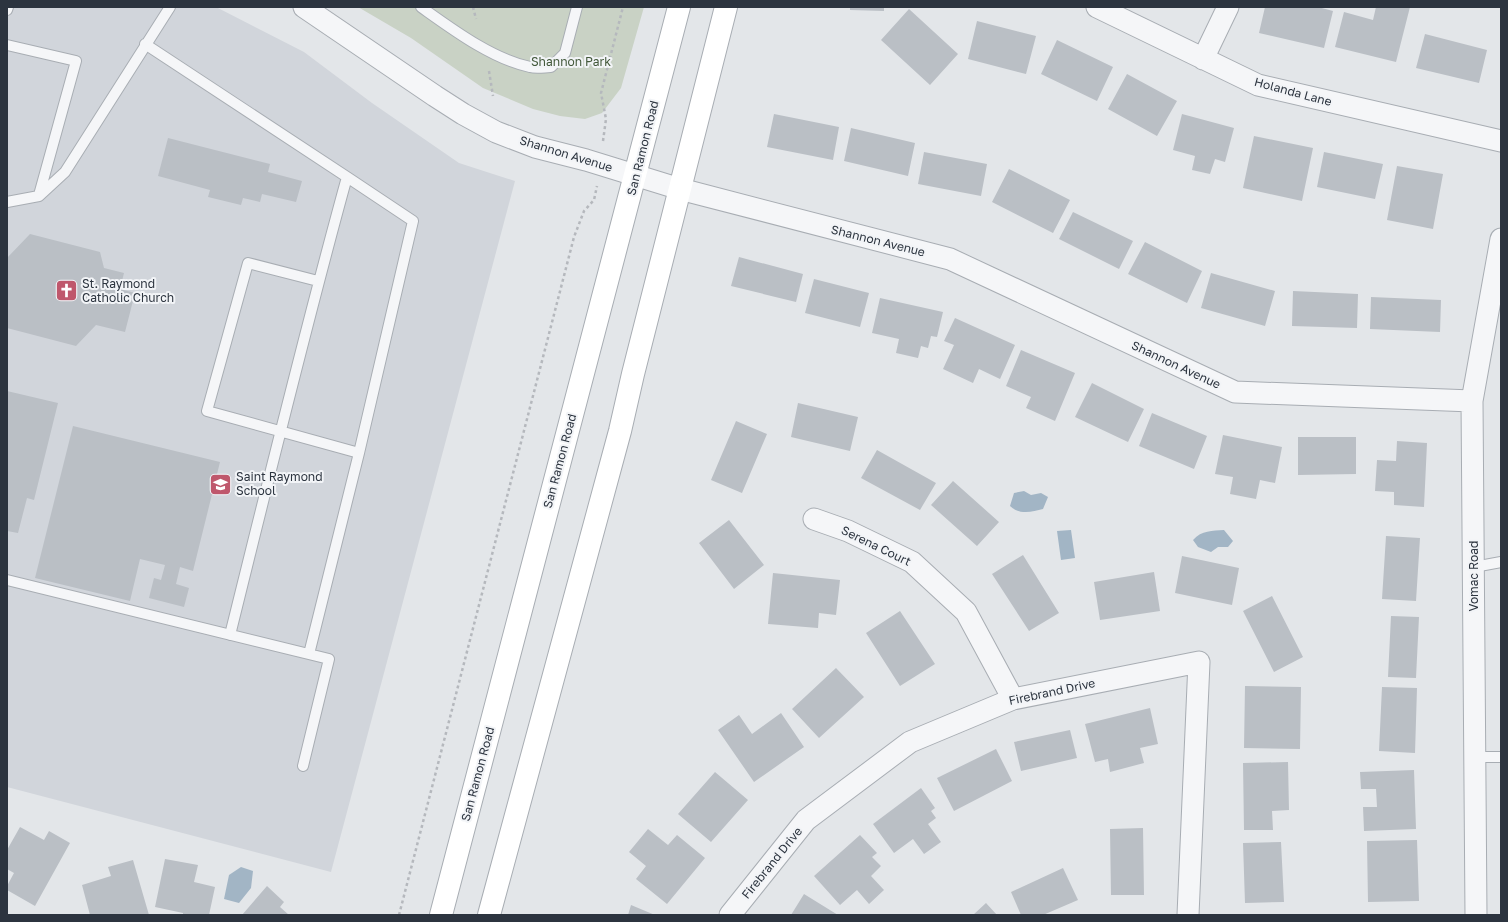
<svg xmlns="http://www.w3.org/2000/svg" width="1508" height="922" font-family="'Golos Text',sans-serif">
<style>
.built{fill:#d1d5db}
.green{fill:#c9d2c5}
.water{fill:#a2b5c5}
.building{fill:#babfc5}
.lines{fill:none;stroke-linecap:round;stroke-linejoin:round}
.lane-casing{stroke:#a8adb3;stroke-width:12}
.street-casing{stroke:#a8adb3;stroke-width:23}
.secondary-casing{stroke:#a8adb3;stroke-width:24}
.path{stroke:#b5b8bd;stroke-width:2.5;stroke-dasharray:3 3;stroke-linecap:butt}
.lane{stroke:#f5f6f8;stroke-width:10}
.street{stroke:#f5f6f8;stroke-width:21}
.secondary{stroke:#fff;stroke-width:22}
.labels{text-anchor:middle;stroke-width:4;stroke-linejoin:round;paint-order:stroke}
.park-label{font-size:12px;fill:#43593b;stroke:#f2f4f7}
.street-label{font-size:12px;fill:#2c343f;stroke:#f2f4f7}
.poi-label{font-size:12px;fill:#2c343f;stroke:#f2f4f7;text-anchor:start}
</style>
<rect width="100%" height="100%" fill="#e3e6e9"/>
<path class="built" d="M7,7h209l88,45 68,51 87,60 56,18 -184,691 -324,-85z"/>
<path class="green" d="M358,7h286l-23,81 -19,25 -17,6 -25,-3 -27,-7 -50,-21 -72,-50z"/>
<path class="water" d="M1024,491l7,4 10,-2 7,4 -5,12c-11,3 -24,6 -33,-3l4,-13z
M1071,530l4,28 -14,2 -4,-29z
M1224,530l9,11 -5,6h-10l-7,5 -13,-5 -5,-7c9,-10 19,-9 31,-10z
M241,867l12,4 -2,17 -12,15 -15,-4 5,-24z"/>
<path class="building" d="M850,7h34v4l-34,-1z
M1265,7h53l15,4 -9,37 -65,-15z
M1376,7h34l-14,55 -61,-15 9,-35 29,8z
M909,9l49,45 -28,31 -49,-45z
M977,21l59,15 -10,38 -58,-15z
M1425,34l62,16 -8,33 -63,-15z
M1057,40l56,27 -16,34 -56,-27z
M1127,74l50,27 -20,35 -49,-27z
M774,114l65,13 -6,33 -66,-13z
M1182,114l52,14 -9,34 -10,-3 -5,15 -18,-4 3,-14 -22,-6z
M851,128l64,15 -7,33 -64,-15z
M1254,136l59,12 -11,53 -59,-13z
M168,138l102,26 -2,8 34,9 -6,21 -34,-8 -2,8 -17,-4 -2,7 -33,-8 2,-7 -52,-14z
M924,152l63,12 -6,32 -63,-12z
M1324,152l59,12 -8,35 -58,-12z
M1397,166l46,8 -10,55 -46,-9z
M1009,169l61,31 -17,33 -61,-31z
M1073,212l60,29 -14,28 -60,-30z
M30,234l70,18 4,16 20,5 -4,16 15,4 -10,39 -29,-7 -20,21 -69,-18v-70z
M1145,242l57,29 -15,32 -59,-29z
M739,257l64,17 -7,28 -65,-16z
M1211,273l64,18 -10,35 -64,-18z
M814,279l55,14 -9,34 -55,-14z
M1293,291l65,3 -1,34 -65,-2z
M1371,297l70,3 -1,32 -70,-3z
M880,298l63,14 -6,25 -6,-1 -3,12 -7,-2 -3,12 -22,-5 3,-14 -27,-6z
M955,318l60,27 -15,34 -21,-10 -6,14 -30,-14 11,-24 -10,-4z
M1021,350l54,23 -20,48 -29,-13 5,-11 -25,-11z
M1092,383l52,26 -16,33 -53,-25z
M7,391l51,12 -24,97 -7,-2 -9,35 -11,-2z
M798,403l60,14 -8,34 -59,-14z
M1152,413l55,23 -13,33 -55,-23z
M736,421l31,13 -25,59 -31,-13z
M73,426l147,36 -27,109 -13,-4 -4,17 13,4 -5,19 -35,-9 5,-20 7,2 4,-15 -25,-6 -10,42 -95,-23z
M1223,435l59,12 -7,36 -15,-3 -4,19 -26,-5 3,-17 -18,-3z
M1298,437h58v37l-58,1z
M1397,441l30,2 -3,64 -30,-2v-13l-19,-1 2,-31 19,1z
M877,450l59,33 -16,27 -59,-32z
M953,481l46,41 -22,24 -46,-41z
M729,520l35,45 -30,24 -35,-46z
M1386,536l34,2 -4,63 -34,-2z
M1023,555l36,58 -30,18 -37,-57z
M1182,556l57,12 -7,37 -57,-12z
M1154,572l6,39 -60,9 -6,-38z
M773,573l67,7 -4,35 -17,-2 -1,15 -50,-4z
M1272,596l31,61 -29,15 -31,-61z
M900,611l35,53 -35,22 -34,-53z
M1391,616l28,1 -3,61 -28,-1z
M836,668l28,29 -45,41 -27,-29z
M1245,686l56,1 -1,62 -56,-1z
M1382,687l35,1 -2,65 -36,-2z
M1150,708l8,36 -18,4 4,15 -34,9 -2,-13 -13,3 -10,-38z
M781,713l23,34 -50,35 -36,-52 21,-15 13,19z
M1070,730l7,28 -56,13 -7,-29z
M996,749l16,32 -58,30 -17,-33z
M1288,762l1,48 -17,1 1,19h-29l-1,-67z
M1414,770l2,59 -52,2 -1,-24h14l-1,-18h-15l-1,-17z
M715,772l33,28 -37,42 -33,-28z
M921,788l14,20 -4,3 5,7 -8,6 13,18 -17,12 -11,-15 -19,14 -21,-29z
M20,827l24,13 5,-9 21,12 -35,63 -28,-16v-4l7,-13 -7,-4v-19z
M1143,828l1,67h-33l-1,-66z
M648,829l20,16 9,-10 28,23 -38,46 -31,-25 10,-13 -17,-14z
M860,835l17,18 -5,4 9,9 -10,10 13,14 -15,14 -12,-14 -17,15 -26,-29z
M1417,840l2,61 -51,1 -1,-61z
M1281,842l3,60 -39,1 -2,-60z
M165,859l33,6 -4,17 21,5 -6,28h-26v-2l-28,-6z
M133,860l16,55h-59l-8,-30 29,-9 -3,-9z
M1063,868l15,32 -35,15h-22l-10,-23z
M267,886l17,16 -4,5 9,8h-47z
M804,894l34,21h-47z
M986,903l11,12h-24z
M631,905l24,10h-27z"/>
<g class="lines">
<defs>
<path id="lane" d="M421,7c31,22 71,52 109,60 7,2 15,0 21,0l14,-14 12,-46
M7,10l1,-3
M145,44l202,133
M7,45l69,16 -37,134
M7,202l32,-6 26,-24 105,-165
M1474,567l27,-5
M7,580l322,79 -26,107
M230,635c38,-153 75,-306 117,-458l66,44 -54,232 -152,-42 41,-148 70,18
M309,654l50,-201
M1475,757h26"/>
<path id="street" d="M304,7l131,89 28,18 33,18 39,15 51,13 94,29 270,70 285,133 237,9
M1097,7l161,78 243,56
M1203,59l25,-52
M814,519l34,12 64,31 54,50 47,87
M730,915l76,-95 104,-78 103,-43 186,-37 -11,253
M1476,915l-4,-514 29,-162"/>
<path id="secondary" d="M441,915l238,-908
M489,915l131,-484 13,-57 93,-367"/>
</defs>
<use href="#lane" class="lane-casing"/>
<use href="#street" class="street-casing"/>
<use href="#secondary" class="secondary-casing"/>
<path class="path" d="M473,7l3,12
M489,71l4,25
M603,141l3,-22 -5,-26 22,-86
M399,915l175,-678 10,-26 10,-11 3,-14"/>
<use href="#lane" class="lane"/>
<use href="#street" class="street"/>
<use href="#secondary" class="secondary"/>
</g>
<defs>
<symbol id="church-square" viewBox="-11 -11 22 22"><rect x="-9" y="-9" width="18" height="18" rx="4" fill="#bf576c" stroke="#f2f4f7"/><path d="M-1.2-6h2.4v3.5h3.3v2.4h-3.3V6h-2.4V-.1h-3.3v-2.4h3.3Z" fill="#fff"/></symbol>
<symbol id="school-square" viewBox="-11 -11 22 22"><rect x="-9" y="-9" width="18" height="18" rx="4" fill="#bf576c" stroke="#f2f4f7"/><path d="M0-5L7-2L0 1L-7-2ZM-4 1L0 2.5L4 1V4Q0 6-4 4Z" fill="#fff"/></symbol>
</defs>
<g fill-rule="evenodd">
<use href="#church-square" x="54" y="278" width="25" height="25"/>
<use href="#school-square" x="208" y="472" width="25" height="25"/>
</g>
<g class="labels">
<g class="park-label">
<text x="571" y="66">Shannon Park</text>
</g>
<g class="street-label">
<text transform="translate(1293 92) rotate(15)" y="4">Holanda Lane</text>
<text transform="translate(643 148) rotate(-76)" y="4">San Ramon Road</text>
<text transform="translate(566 154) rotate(17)" y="4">Shannon Avenue</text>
<text transform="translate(878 241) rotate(14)" y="4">Shannon Avenue</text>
<text transform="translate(1176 365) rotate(25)" y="4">Shannon Avenue</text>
<text transform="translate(560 461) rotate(-75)" y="4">San Ramon Road</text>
<text transform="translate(876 546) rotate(26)" y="4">Serena Court</text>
<text transform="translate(1474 576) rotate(-90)" y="4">Vomac Road</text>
<text transform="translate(1052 692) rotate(-12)" y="4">Firebrand Drive</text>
<text transform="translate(478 774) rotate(-75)" y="4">San Ramon Road</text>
<text transform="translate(772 863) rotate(-51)" y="4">Firebrand Drive</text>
</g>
<g class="poi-label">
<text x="82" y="288">St. Raymond<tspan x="82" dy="14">Catholic Church</tspan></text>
<text x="236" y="481">Saint Raymond<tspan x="236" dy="14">School</tspan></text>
</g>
</g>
<rect width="1508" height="922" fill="none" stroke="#2c343f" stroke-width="16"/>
</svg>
